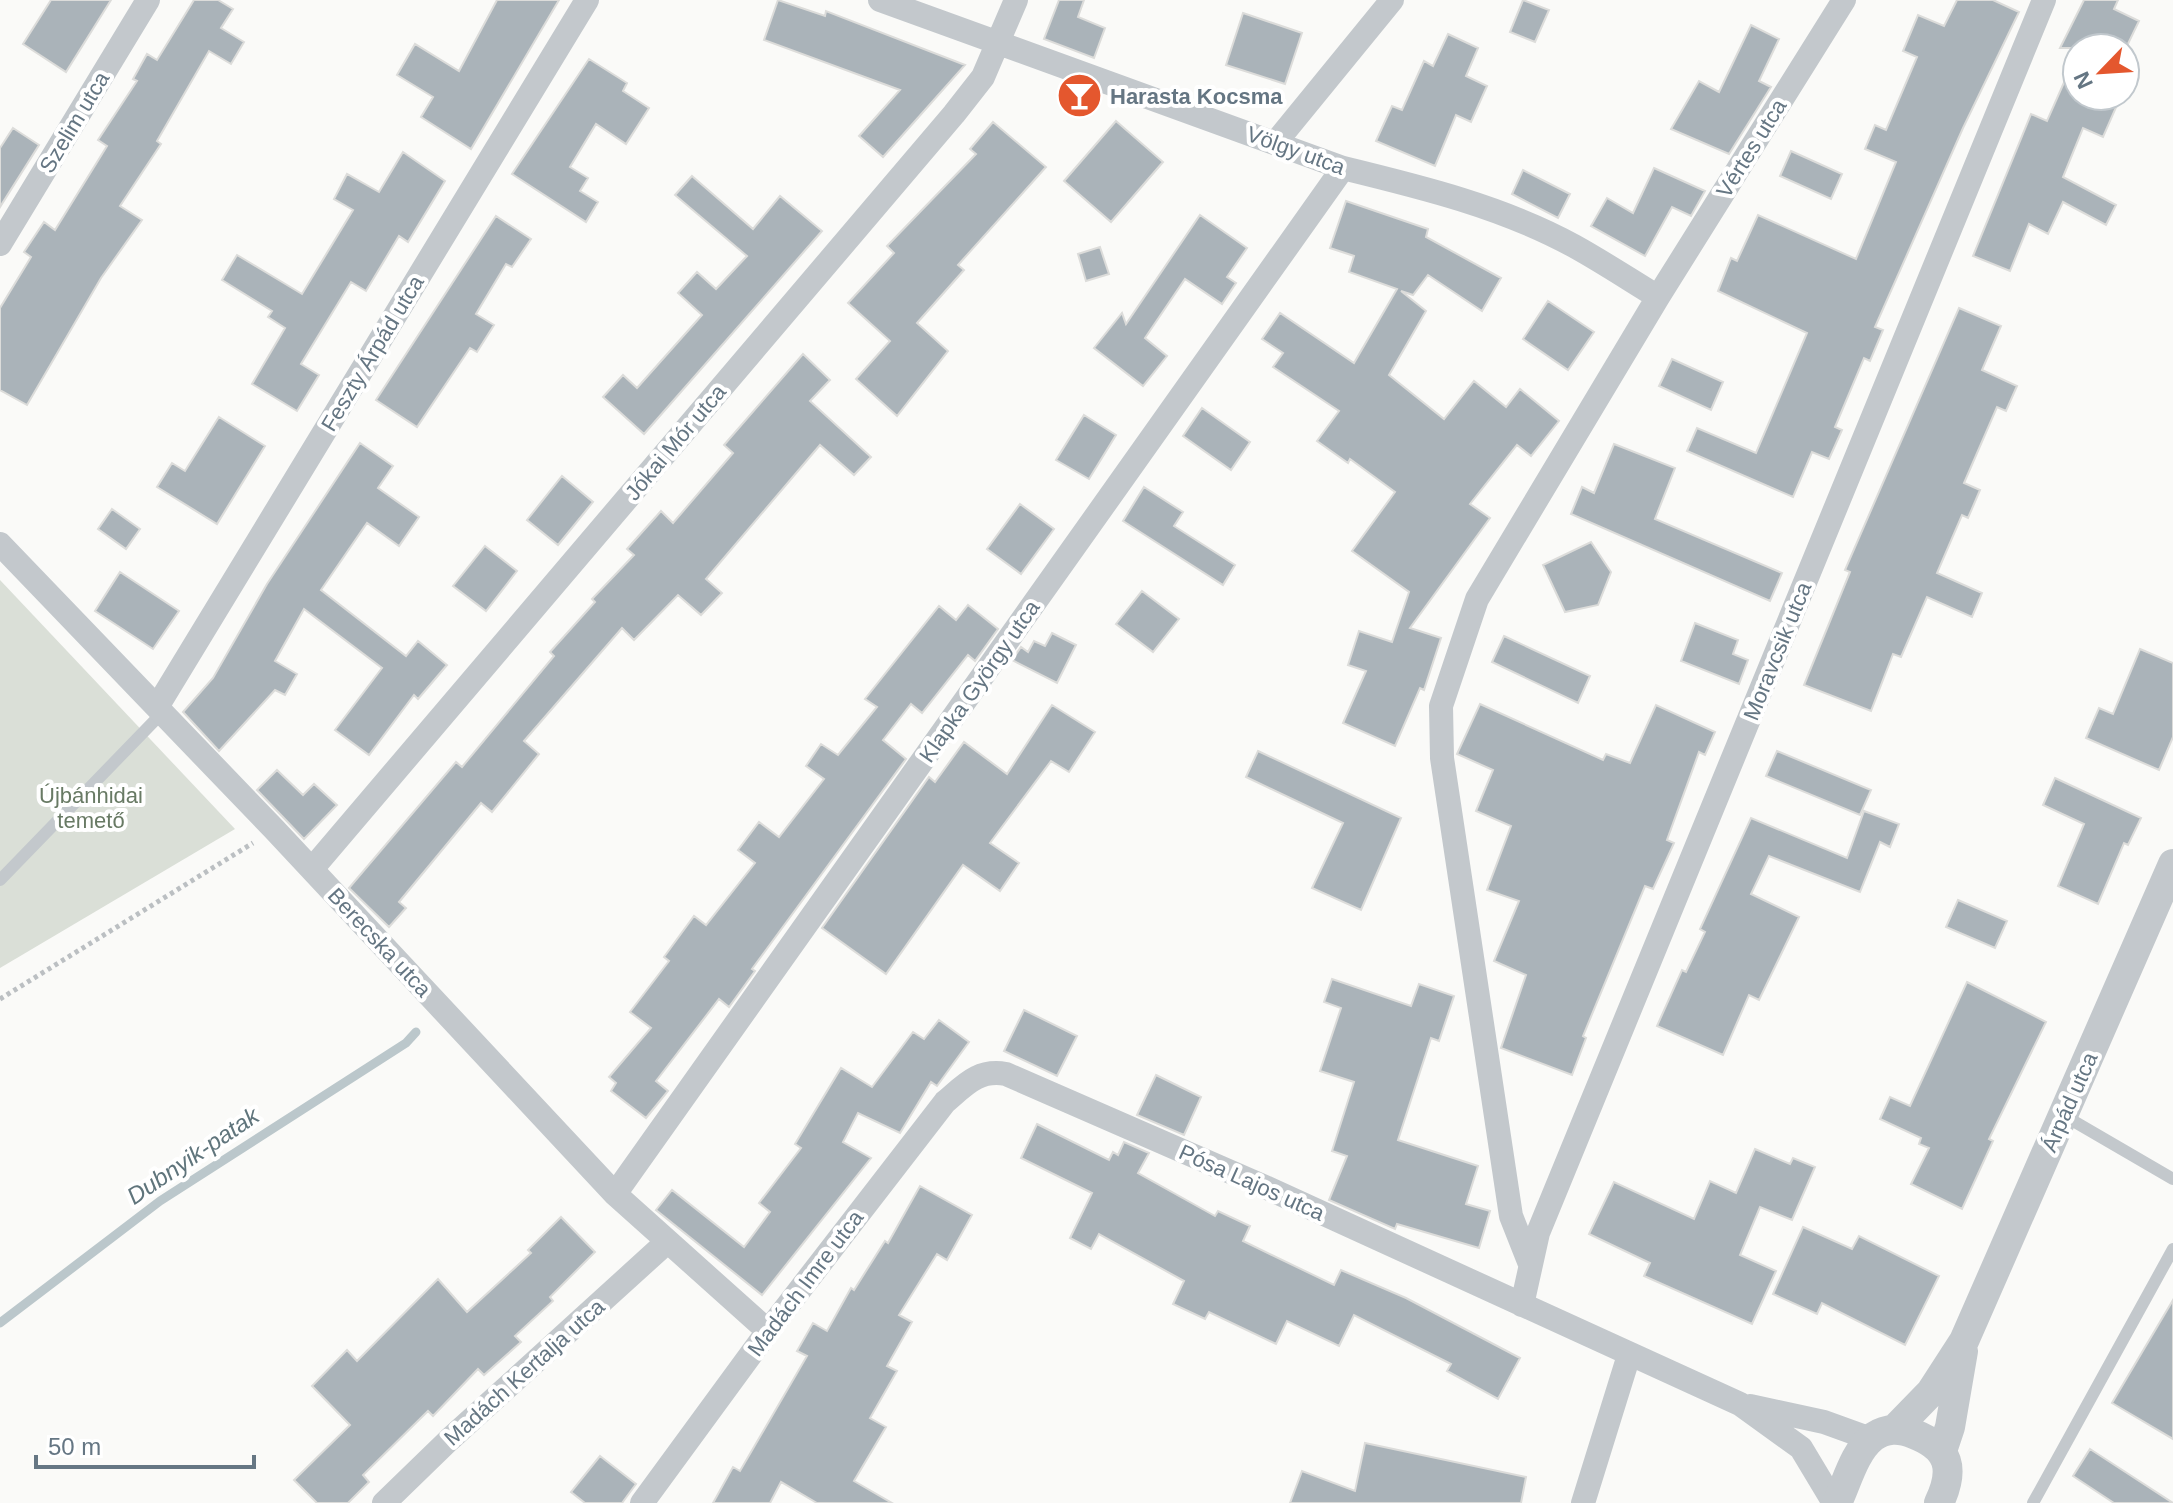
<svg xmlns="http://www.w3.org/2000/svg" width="2173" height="1503" font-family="Arial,sans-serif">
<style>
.green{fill:#dadfd7}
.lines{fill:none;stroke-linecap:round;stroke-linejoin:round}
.stream{stroke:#bbc7cb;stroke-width:9}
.building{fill:#aab3b9;stroke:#dcdcda;stroke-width:2}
.path{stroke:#bbbfc2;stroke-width:5;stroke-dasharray:4 4;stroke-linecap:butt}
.service{stroke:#c3c8cc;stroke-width:12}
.minor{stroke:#c3c8cc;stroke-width:24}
.tertiary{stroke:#c3c8cc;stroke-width:30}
.labels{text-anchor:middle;stroke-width:8;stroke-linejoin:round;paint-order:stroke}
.poi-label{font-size:22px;font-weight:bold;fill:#657683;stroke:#fff;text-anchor:start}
.street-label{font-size:22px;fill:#657683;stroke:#fff}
.park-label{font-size:22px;fill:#687a64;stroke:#fff}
.water-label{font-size:24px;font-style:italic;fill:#60757c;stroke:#fff}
</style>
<rect width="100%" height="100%" fill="#fafaf8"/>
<path class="green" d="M0,580l235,249 -235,139z"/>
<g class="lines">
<path class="stream" d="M0,1323l160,-122 246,-158 10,-11"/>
</g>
<path class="building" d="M51,0h60l-45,72 -43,-28z
M194,0h24l15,9 -12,19 23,14 -13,22 -22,-13 -52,90 4,3 -41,62 22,14 -41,58 -74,127 -27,-15v-82l31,-51 -7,-5 20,-30 11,8 52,-84 -9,-6 39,-59 -4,-2 14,-25 10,6z
M497,0h62l-88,149 -50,-32 12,-20 -36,-22 18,-31 44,27z
M778,0l47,16 1,-5 139,54 -82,92 -24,-21 41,-46 -136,-50z
M1059,0h25l-6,17 27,11 -11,30 -50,-19z
M1523,0l26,10 -14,32 -25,-10z
M1957,0h36l26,12 -56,116 -88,199 8,3 -13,31 -6,-3 -29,69 7,3 -13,29 -17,-7 -19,45 -106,-46 10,-23 59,25 51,-120 -89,-42 13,-33 6,3 21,-46 98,44 40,-97 -31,-13 10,-24 11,5 31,-73 -14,-6 15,-36 26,11z
M2084,0h34l-4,9 25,12 -13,27h-66z
M1243,13l59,20 -17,51 -59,-19z
M1751,25l28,14 -20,42 12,6 -42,67 -58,-25 28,-48 20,11z
M1448,34l30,14 -12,28 21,10 -16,36 -15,-7 -21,51 -59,-25 16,-35 10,4 22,-49 9,5z
M2077,53v43h44l-18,41 -20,-9 -20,49 53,28 -10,20 -43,-23 -15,32 -19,-10 -19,47 -37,-15 58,-142 16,7z
M589,59l38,24 -4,8 26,17 -23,36 -30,-20 -26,43 18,11 -8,13 18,11 -12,20 -74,-48z
M1116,121l47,41 -52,60 -47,-41z
M993,122l53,45 -88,98 6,5 -47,53 31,28 -51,65 -41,-37 34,-38 -42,-38 46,-50 -7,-7 89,-92 -6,-5z
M13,128l26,17 -39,62v-59z
M1791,151l51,23 -11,25 -51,-23z
M403,152l42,29 -37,61 -9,-6 -33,55 -15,-9 -50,82 18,11 -22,36 -45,-27 33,-56 -17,-11 4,-6 -50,-31 15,-25 65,39 51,-84 -19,-11 13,-25 32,18z
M1654,168l51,23 -14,25 -19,-9 -27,49 -54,-30 16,-28 26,15z
M1523,170l47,24 -12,24 -46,-24z
M692,176l61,53 27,-33 42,35 -178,203 -41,-37 20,-22 14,13 65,-73 -24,-22 19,-21 19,17 31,-33 -72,-61z
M1346,201l82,28 -2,8 75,41 -19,33 -54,-36 -15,20 -12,-4 25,20 -37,64 55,44 30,-38 32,26 14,-18 39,32 -28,35 -14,-11 -47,59 20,14 -80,110 31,10 -17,52 -4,-2 -25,58 -52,-23 23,-52 -18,-6 11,-34 33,11 17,-50 -57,-41 43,-59 -45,-33 -2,4 -31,-22 22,-30 -66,-44 10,-14 -21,-14 18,-26 74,50 43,-74 -48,-17 5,-16 -24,-8z
M1200,215l47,33 -20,29 9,6 -14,21 -37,-25 -40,59 22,18 -24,30 -49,-38 28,-35 4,11z
M496,216l35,23 -19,28 -6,-3 -30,50 18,11 -17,27 -7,-4 -53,79 -41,-27z
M1100,247l9,27 -23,7 -8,-27z
M1548,301l46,31 -26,38 -45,-31z
M1959,308l42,18 -19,44 35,16 -11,25 -9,-4 -33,76 16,7 -12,28 -6,-3 -25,58 45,20 -10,24 -45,-20 -26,60 -8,-3 -22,57 -67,-26 46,-113 -5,-2z
M803,354l27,26 -20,21 61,56 -17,18 -34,-30 -114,134 16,14 -21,22 -23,-20 -44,45 -12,-12 -98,113 15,13 -47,58 -11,-9 -82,99 7,6 -17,19 -40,-39 107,-126 6,5 92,-111 -4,-4 45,-50 -3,-3 42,-44 -7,-6 34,-38 12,12 60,-70 -9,-8z
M1672,359l51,23 -12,28 -52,-24z
M1202,408l48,34 -19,28 -48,-34z
M1084,415l32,20 -27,44 -33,-19z
M219,417l46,29 -48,78 -60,-37 15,-24 13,8z
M360,443l33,23 -15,22 41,29 -20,29 -32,-23 -46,67 85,66 12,-15 29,24 -29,34 -4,-4 -45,60 -34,-25 47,-62 -78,-59 -29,52 22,13 -12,21 -10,-5 -56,61 -36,-39 30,-34 54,-94z
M1614,444l61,24 -20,51 127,54 -12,28 -199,-87 11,-27 12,6z
M562,476l31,26 -35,43 -31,-25z
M1144,487l39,25 -9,14 61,39 -12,20 -100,-64z
M1020,504l34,25 -33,45 -34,-25z
M112,509l28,20 -14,20 -28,-20z
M1591,542l20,30 -13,33 -33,7 -22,-47z
M485,546l32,25 -31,40 -33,-25z
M120,572l59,39 -26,38 -58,-38z
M1142,591l37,28 -26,33 -37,-28z
M968,605l30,24 -23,32 -7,-6 -46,58 -11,-9 -28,36 23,19 -154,210 3,2 -26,36 -10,-8 -63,82 12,10 -22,27 -35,-27 5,-8 -7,-6 42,-49 -21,-16 39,-51 -5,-4 30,-41 12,9 49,-62 -17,-13 21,-28 20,15 45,-58 -18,-13 15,-22 17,11 39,-48 -12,-8 74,-93 17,14z
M1695,623l43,17 -5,14 15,6 -9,24 -58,-23z
M1052,633l24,12 -19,38 -45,-23 9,-13 7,5 6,-11 11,5z
M1504,636l86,40 -12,27 -86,-41z
M2140,649l33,14v74l-14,33 -73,-32 13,-30 14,6z
M1480,704l123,56 3,-6 24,9 26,-58 59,27 -10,23 -6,-3 -32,88 7,3 -21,46 -8,-3 -62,150 3,2 -14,37 -71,-27 25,-73 -32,-14 25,-60 -32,-11 24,-64 -35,-15 17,-41 -36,-16z
M1052,705l43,27 -26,40 -18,-11 -61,82 29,20 -19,28 -37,-26 -77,109 -64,-46 107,-151 6,5 29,-40 43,32z
M1258,751l143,67 -40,92 -49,-22 31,-65 -97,-46z
M1777,751l94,39 -11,25 -94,-39z
M277,770l26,25 11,-11 23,21 -33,34 -47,-49z
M2055,778l86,40 -13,27 -4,-2 -26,61 -40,-18 26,-62 -41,-19z
M1864,811l35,13 -9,23 -10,-5 -20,50 -91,-36 -18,38 48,23 -40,83 -10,-5 -26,60 -66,-29 25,-56 4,2 19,-40 -5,-3 51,-111 96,40z
M1958,900l49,21 -12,27 -49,-21z
M1332,979l79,27 8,-22 35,12 -15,45 -8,-3 -33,102 80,26 -12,38 24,7 -11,37 -82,-24 -2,5 -66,-29 18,-44 -15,-5 22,-69 -34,-11 21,-63 -17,-6z
M1967,982l79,40 -57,117 4,2 -31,68 -51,-25 18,-36 -10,-4 2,-6 -41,-19 10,-22 20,9z
M1024,1010l53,26 -20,40 -53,-25z
M939,1020l30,22 -32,44 -6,-4 -31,51 -42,-20 -15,29 28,16 -109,137 -106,-85 16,-20 72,57 26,-35 -11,-9 42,-55 -6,-4 46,-76 31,19 41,-55 11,7z
M1156,1075l45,22 -17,38 -47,-20z
M1037,1124l72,36 4,-8 5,3 6,-13 25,11 -11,20 77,43 3,-5 32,15 -7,15 91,44 7,-15 65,28 114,60 -22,41 -51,-28 4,-7 -97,-49 -15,31 -52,-25 -11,23 -67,-32 -4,7 -32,-15 11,-23 -85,-47 -8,15 -21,-11 22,-45 -71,-35z
M1755,1149l35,15 3,-6 22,9 -23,53 -32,-13 -20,48 36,16 -24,53 -108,-48 6,-13 -61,-29 25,-52 80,37 16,-38 26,12z
M920,1186l52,29 -25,45 -10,-6 -38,61 13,7 -25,44 10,5 -27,47 16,9 -32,54 38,22h-75l-36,-21 -11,21h-57l20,-36 7,4 67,-115 -10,-5 16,-28 14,8 24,-43 3,2 31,-49 3,2z
M561,1217l34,35 -45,45 3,4 -38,35 6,6 -37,33 -6,-6 -45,47 -5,-5 -65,64 6,7 -21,21h-31l-23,-23 56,-55 -38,-39 35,-36 10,11 81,-82 29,33 64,-59 -3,-3z
M1803,1227l49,22 7,-13 80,40 -34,69 -83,-42 -5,11 -44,-20z
M2173,1300v139l-61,-36z
M1365,1443l161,34 -5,26h-231l12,-32 53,20z
M2090,1449l83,54h-59l-41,-27z
M600,1456l36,28 -14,19h-37l-14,-11z"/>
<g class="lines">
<path class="path" d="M0,999l253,-156"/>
<path class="service" d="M0,880l162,-167
M2063,1115l110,64
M2033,1503l140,-254"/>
<path class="minor" d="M880,0l463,168c78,19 160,39 231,78 29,16 56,34 84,51
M1276,142l116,-142
M0,244l148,-244
M0,544l274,285 341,365 153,137
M157,707l430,-707
M312,869l642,-755 29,-37 33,-77
M615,1194l728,-1026
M1530,1264l-19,-48 -69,-458 -1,-52 36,-107 181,-302 186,-297
M1522,1305l16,-72 506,-1233
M1750,1406l74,16 47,17
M384,1503l65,-63 218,-198
M642,1503l126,-172 177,-229c20,-17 33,-33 61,-28l259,113 475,217 61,44 33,55
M1583,1503l46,-148"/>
<path class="tertiary" d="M1895,1429l36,-37 33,-51 209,-477
M1942,1451l8,-24 13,-76
M1837,1503c10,-21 17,-51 36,-66 13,-9 26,-9 41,-3 36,14 41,35 25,69"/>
</g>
<defs>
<symbol id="bar-disc" viewBox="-11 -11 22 22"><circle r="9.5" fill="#e4572e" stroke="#fff"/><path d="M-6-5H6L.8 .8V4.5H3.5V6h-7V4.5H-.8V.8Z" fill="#fff"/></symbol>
</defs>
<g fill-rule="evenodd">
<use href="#bar-disc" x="1054" y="70" width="51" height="51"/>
</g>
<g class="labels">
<g class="poi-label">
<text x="1110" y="104">Harasta Kocsma</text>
</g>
<g class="street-label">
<text transform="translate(74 122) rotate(-59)" y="8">Szelim utca</text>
<text transform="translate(1751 148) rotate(-58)" y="8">Vértes utca</text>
<text transform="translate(1296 150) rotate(20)" y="8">Völgy utca</text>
<text transform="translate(372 353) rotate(-59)" y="8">Feszty Árpád utca</text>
<text transform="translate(675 442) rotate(-50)" y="8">Jókai Mór utca</text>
<text transform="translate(1777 651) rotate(-68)" y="8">Moravcsik utca</text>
<text transform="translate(979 681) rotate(-55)" y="8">Klapka György utca</text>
<text transform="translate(380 942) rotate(47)" y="8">Berecska utca</text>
<text transform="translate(2069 1102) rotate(-66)" y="8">Árpád utca</text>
<text transform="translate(1252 1182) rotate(24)" y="8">Pósa Lajos utca</text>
<text transform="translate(805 1283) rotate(-53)" y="8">Madách Imre utca</text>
<text transform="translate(524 1372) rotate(-42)" y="8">Madách Kertalja utca</text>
</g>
<g class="park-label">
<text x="91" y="803">Újbánhidai<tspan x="91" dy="25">temető</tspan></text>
</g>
<g class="water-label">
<text transform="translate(193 1156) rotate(-34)" y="8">Dubnyik-patak</text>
</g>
</g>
<g transform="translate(2101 72) rotate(245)"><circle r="38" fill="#ffffff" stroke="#c1c8cd" stroke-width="2"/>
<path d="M0-6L14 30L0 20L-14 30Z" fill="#e4572e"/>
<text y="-12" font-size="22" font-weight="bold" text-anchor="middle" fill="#657683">N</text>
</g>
<path d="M36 1455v12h218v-12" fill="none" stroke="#657683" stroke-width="4"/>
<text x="48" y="1455" font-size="24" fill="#657683" stroke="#ffffff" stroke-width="6" paint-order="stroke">50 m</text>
</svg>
